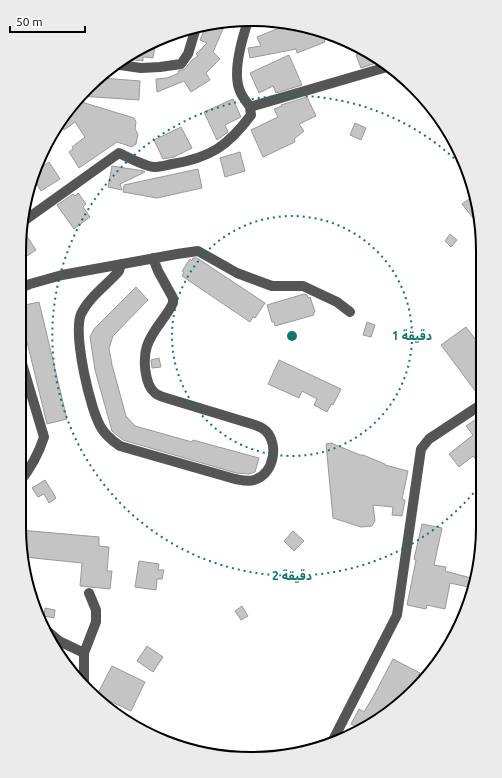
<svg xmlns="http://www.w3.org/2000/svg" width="502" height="778" font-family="Ubuntu,'Noto Sans Arabic',sans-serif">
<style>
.building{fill:#c4c4c4;stroke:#999}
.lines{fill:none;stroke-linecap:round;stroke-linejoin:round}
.minor{stroke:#555;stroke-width:10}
.ring{fill:none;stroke:#0f766e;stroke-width:2;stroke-dasharray:2 4}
.rim{fill:none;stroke:#000;stroke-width:2}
.centre{fill:#0f766e;stroke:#fff;stroke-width:2}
.ring-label{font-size:12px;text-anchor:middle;font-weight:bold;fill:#0f766e;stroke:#fff;stroke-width:3;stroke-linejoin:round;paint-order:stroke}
</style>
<rect width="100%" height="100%" fill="#fff"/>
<path class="building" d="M226,22l-13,30 7,7 -14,14 4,7 -19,12 -7,-11 -27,11 -1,-13 11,-1 12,-5 -1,-2 7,-2 7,-9 6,-4 -2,-2 11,-11 -7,-3 5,-12z
M284,26l37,5 4,11 -28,11 -1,-4 -46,9 -2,-10 13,-2 -4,-9z
M156,41l-3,17 -10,-1v4l-15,-2 20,-16z
M363,53l16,9 -18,6 -5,-13z
M289,55l13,30 -26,8 -3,-7 -14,7 -9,-20z
M102,78l38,3 -1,19 -59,-4z
M307,97l9,19 -17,8 5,7 -10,8 1,3 -32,15 -12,-27 27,-13 -4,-8 8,-3 -1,-1z
M233,99l8,18 -16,8 3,7 -11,8 -13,-28z
M75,100l59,18 2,4 -1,7 3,5 -2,10 -4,3 -15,-5 -38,26 -10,-16 4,-3 -1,-2 13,-10 -10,-15 -11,8 -4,-7z
M355,123l11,5 -5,12 -11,-5z
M181,127l11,21 -18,9 -11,2 -9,-19z
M240,152l5,19 -20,6 -5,-19z
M49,162l11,17 -19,12 -7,-12 2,-8z
M112,166l32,5 1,1 -25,12 2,6 -14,-3z
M198,169l4,19 -45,10 -34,-6 1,-7z
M78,193l8,11 -3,3 7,10 -16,12 -17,-24 16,-11 2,2z
M472,197l8,30 -18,-23z
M21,229h1l14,21 -15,10z
M450,234l7,6 -6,7 -6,-6z
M193,258h4l68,45 -10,15 -2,-1 -3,5 -68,-46 2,-4 -2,-1 8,-12 2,2z
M136,287l12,13 -35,36 -4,12 3,17 14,51 9,10 57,16 1,-2 66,18 -4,14 -6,2 -13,-1 -113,-33 -11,-9 -17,-61 -5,-33 4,-8z
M304,294l3,1 1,3 2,-1 5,15 -2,1 1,2 -39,11 -1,-4h-2l-5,-17z
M39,302l28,117 -20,5 -27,-111v-7z
M367,322l8,3 -4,12 -8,-2z
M466,327l16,21v39l-6,5 -35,-47z
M159,358l2,9 -9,1 -1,-8z
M279,360l62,29 -8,16 -2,-1 -4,8 -13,-7 3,-6 -15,-8 -3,7 -31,-14z
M482,415v41l-6,4 -3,-4 -14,11 -10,-13 24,-19 -7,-9z
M331,443l29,12h3l22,9v1l23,6 -6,28 3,1 -3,16 -10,-1 1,-8 -20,-2 2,16 -3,5 -11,1 -28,-9 -7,-74z
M45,480l11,18 -7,5 -5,-9 -6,3 -6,-9z
M422,524l20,4 -8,37 12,2 -1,4 30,8 -2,9 -23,-5 -5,26 -18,-4 -1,4 -19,-4 9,-45 -2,-1z
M20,530l79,7v9l10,1 -2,24h5l-2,18 -30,-3 2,-23 -58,-6z
M293,531l11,10 -10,10 -10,-10z
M139,561l20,3 -1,6h6l-2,9h-5l-1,11 -21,-3z
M242,606l6,10 -7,4 -6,-9z
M45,608l10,2 -1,8 -10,-2z
M147,646l16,11 -10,15 -16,-11z
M393,659l27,14 -10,20 -30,27 -20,9 -9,-5 8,-15 5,3 9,-15z
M112,666l33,16 -14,29 -34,-16z"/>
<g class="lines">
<path class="minor" d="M248,21c-6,18 -16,52 -8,70 2,6 7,11 10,16
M120,65l21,3 19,-1 21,-3 7,-10 7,-23
M21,223l98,-70c8,4 28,14 35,14 6,0 13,-2 18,-3 38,-6 56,-18 79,-49l-1,-8 137,-40
M121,264l-2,7c-12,14 -30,26 -38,43 -8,21 9,97 21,115 5,8 11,12 18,17l115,33c6,1 13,3 19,1 20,-6 25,-35 12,-49 -3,-3 -8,-5 -11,-6l-92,-28c-2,-1 -6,-2 -8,-4 -11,-9 -12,-35 -8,-47 5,-16 19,-28 26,-43v-5l-15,-27 -5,-13
M21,288l9,-4 32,-9 115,-21 21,-3 39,22 35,13h31l34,16 13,10
M19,483c11,-14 20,-30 25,-46l-24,-80
M45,629l14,12 25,12
M84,684v-31l12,-31v-12l-7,-17
M332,742l65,-127 24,-166 8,-10 53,-35"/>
</g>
<g class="ring">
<circle cx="292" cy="336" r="120"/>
<path d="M481 484A240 240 0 1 1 465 169"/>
</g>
<path d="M0 0H502V778H0ZM251 26H251A225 225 0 0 1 476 251V527A225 225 0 0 1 251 752H251A225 225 0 0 1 26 527V251A225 225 0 0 1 251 26Z" fill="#ebebeb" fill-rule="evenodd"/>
<path class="rim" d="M251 26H251A225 225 0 0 1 476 251V527A225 225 0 0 1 251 752H251A225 225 0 0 1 26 527V251A225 225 0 0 1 251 26Z"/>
<circle cx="292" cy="336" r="6" class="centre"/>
<g class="ring-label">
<text x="412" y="340">1 دقيقة</text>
<text x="292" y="580">2 دقيقة</text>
</g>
<path d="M10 26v6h75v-6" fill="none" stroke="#000000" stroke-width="2"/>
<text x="16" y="26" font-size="12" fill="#000000" stroke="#ffffff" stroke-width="3" paint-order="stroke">50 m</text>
</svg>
